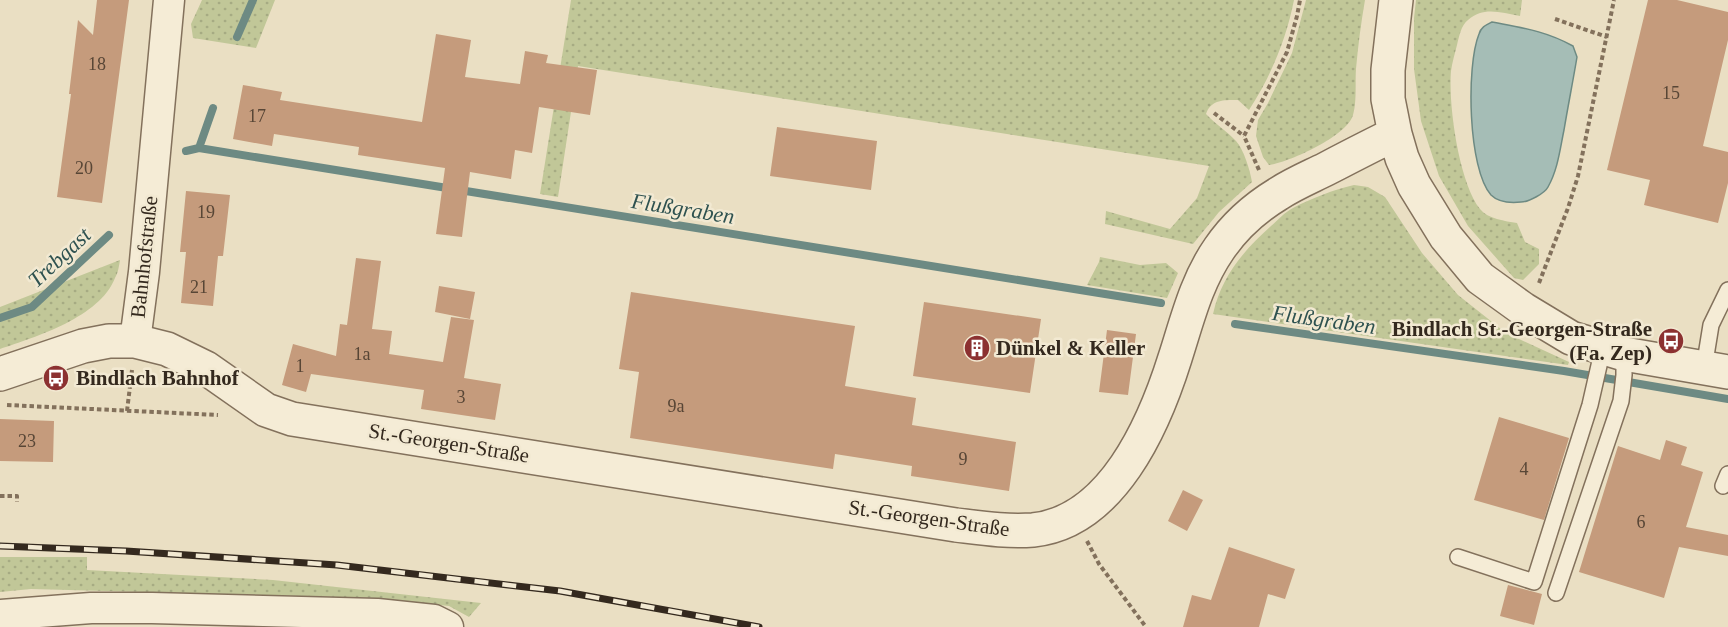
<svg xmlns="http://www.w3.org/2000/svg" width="1728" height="627" font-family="'Times New Roman',serif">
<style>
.grass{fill:url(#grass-dots)}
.water{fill:#a5bdb6;stroke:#6d8a83;stroke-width:1.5}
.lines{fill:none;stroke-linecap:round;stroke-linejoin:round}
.stream{stroke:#6d8a83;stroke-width:8}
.building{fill:#c59b7c}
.service-casing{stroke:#83715c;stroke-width:18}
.minor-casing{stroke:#83715c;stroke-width:33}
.tertiary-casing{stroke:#83715c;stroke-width:36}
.path{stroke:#83715c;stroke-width:4;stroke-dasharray:4.5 3;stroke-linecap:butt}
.service{stroke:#f5ecd6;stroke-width:15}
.minor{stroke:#f5ecd6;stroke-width:30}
.tertiary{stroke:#f5ecd6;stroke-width:33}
.rail-casing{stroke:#34291e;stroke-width:7}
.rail{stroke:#f2e9d2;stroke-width:4.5;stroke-dasharray:14;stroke-linecap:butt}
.labels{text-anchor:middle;stroke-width:5;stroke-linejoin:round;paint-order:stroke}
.number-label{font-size:18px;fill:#584636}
.street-label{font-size:21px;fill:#34291e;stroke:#f2e9d2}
.poi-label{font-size:21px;font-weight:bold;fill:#34291e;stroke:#f2e9d2;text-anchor:start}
.water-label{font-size:22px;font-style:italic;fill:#2f5250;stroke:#f2e9d2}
</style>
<defs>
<pattern id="grass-dots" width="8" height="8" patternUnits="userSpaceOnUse" patternTransform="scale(1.5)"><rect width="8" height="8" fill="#c1c798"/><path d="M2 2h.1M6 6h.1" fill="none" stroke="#a6ab83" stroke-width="1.8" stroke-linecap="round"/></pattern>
</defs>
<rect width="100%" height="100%" fill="#eadfc3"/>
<path class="grass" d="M202,0h73l-19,48 -63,-10 -2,-14z
M571,0h723c-8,40 -23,76 -45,110l-11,-10c-13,0 -27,-1 -32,14 9,10 21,17 30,27 8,9 14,29 16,41l-33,30 -26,32 -88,-20 1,-13 64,18 27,-31 12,-32 -631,-100 -20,131 -18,-3z
M1306,0h59c-4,23 -7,46 -9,69 -1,13 1,33 -3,46 -6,21 -63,47 -84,50l-6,-8 -7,-21 2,-16 10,-17 24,-50z
M1416,0h106l-2,16c-19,-3 -36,-10 -52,4 -7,5 -9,17 -11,25 -2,8 -5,18 -6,26 -3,33 8,112 29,138 8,10 25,12 37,14l8,19 14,7v15l-16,16 -9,-2 -46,-52 -29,-50 -18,-55 -7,-52v-51z
M1354,185l14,2 17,10 37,56 36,42 48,38 63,29 -1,3 -355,-51c8,-37 31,-64 58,-88 7,-6 14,-14 22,-18 19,-10 40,-18 61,-23z
M1100,257l40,8 26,-2 12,10 -11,25 -80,-13 12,-23z
M120,260c-1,6 -2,13 -5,18 -15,39 -79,59 -115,71v-42z
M0,557h87v13l186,10 208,23 -12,14 -20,-11 -76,-8 -342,-9 -31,3z"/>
<path class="water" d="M1492,22c31,6 54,9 81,24l4,11c-4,24 -9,49 -13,73 -4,19 -6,39 -16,57 -3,6 -19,15 -27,15 -10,1 -22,1 -30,-7 -23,-26 -25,-129 -12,-161 2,-7 7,-9 13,-12z"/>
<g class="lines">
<path class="stream" d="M237,37l16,-37
M199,148l14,-40
M186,151l13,-3 962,155
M0,318l32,-11 77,-72
M1235,324l329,47 164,28"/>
</g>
<path class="building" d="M97,0h32l-27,203 -45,-6 14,-103h-2l9,-74 15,15z
M1648,0h29l51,12v28l-25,106 25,6v31l-10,40 -74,-18 6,-25 -43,-10z
M436,34l35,6 -6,37 55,7 5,-33 23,4 -2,8 51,7 -7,45 -51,-8 -7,46 -17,-3 -4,29 -41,-7 -8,65 -26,-3 9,-66 -87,-13 1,-8 -85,-13 -2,12 -39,-7 10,-54 39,7 -2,8 142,22z
M777,127l100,14 -6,49 -101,-14z
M186,191l44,4 -7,61h-5l-5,50 -32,-3 5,-51h-6z
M356,258l25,3 -9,68 20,2 -3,23 54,8 8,-45 23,3 -10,58 37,6 -6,36 -74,-11 3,-19 -113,-16 -5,18 -24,-7 11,-41 43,12 4,-32 7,1z
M439,286l36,6 -5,27 -35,-7z
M631,292l224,34 -10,60 71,12 -4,27 104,17 -7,49 -98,-15 1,-10 -77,-12 -2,15 -203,-31 9,-66 -20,-3z
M924,302l117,17 -11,74 -117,-17z
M1107,330l29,4 -8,61 -29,-3z
M1499,417l70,21 -25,82 -70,-20z
M0,419l54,2 -1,41 -53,-1z
M1666,440l21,7 -6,18 22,7 -17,55 42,8v21l-49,-9 -15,51 -85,-26 39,-126 42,14z
M1183,490l20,10 -16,31 -19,-10z
M1229,547l66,22 -10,30 -17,-5 -9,33h-76l9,-32 19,5z
M1508,585l34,9 -8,31 -34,-9z"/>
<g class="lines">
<defs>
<path id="service" d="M1704,368l7,-43 17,-35
M1723,486l5,-12
M1458,557l76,25 56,-177 13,-57
M1556,593l65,-192 3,-26v-21"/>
<path id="minor" d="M135,341l9,-69 25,-272
M0,615l91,-7h61l225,6 57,6 14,7"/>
<path id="tertiary" d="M1396,0l-8,70v29l7,35 7,24 12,27 32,52 34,41 43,31 48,29 53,16 104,18
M0,374l83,-28 26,-5h26l32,8 39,19 60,42 26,9 664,106c25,3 51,7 77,5 79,-8 121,-105 142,-172 12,-37 21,-76 44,-109 15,-22 36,-41 59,-55 15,-10 32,-17 48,-25 23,-12 46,-24 69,-35"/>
</defs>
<use href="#service" class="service-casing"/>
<use href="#minor" class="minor-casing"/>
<use href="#tertiary" class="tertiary-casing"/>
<path class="path" d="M1555,19l52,18
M1214,113l30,23
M1259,170l-15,-34 43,-84 10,-36 3,-16
M1539,283l29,-75 10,-32 36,-176
M7,405l211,10
M127,411l5,-41
M0,496h17v6
M1087,541l12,23 47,63"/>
<use href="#service" class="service"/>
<use href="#minor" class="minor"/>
<use href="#tertiary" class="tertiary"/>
<defs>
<path id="rail" d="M0,546l126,5 211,14 223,26 199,36"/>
</defs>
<use href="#rail" class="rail-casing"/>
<use href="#rail" class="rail"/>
</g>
<defs>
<symbol id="bus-disc" viewBox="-11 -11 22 22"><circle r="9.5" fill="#8c3131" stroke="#f2e9d2"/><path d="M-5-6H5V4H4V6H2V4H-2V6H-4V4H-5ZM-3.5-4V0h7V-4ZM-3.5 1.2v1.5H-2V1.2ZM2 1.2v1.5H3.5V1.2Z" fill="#fff"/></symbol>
<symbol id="building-disc" viewBox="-11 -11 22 22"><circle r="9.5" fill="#8c3131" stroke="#f2e9d2"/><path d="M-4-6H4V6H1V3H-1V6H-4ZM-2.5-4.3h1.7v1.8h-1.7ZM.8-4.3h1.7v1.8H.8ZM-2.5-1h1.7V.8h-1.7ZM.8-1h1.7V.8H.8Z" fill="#fff"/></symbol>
</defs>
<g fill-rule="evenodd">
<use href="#bus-disc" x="1656" y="326" width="30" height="30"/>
<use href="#building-disc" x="962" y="333" width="30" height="30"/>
<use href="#bus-disc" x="41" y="363" width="30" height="30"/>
</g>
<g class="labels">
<g class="number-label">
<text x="97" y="70">18</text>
<text x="1671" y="99">15</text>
<text x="257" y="122">17</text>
<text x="84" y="174">20</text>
<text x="206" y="218">19</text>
<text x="199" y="293">21</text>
<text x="362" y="360">1a</text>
<text x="300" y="372">1</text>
<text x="461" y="403">3</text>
<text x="676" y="412">9a</text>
<text x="27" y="447">23</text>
<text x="963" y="465">9</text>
<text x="1524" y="475">4</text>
<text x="1641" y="528">6</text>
</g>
<g class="street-label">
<text transform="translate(144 257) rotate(-84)" y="7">Bahnhofstraße</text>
<text transform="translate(449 443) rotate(9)" y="7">St.-Georgen-Straße</text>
<text transform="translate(929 518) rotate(8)" y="7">St.-Georgen-Straße</text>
</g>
<g class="poi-label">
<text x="1652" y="336" text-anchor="end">Bindlach St.-Georgen-Straße<tspan x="1652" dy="24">(Fa. Zep)</tspan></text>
<text x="996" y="355">Dünkel &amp; Keller</text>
<text x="76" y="385">Bindlach Bahnhof</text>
</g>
<g class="water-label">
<text transform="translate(683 208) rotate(9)" y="8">Flußgraben</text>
<text transform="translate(59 257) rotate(-43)" y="8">Trebgast</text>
<text transform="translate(1324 319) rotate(8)" y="8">Flußgraben</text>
</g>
</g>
</svg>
